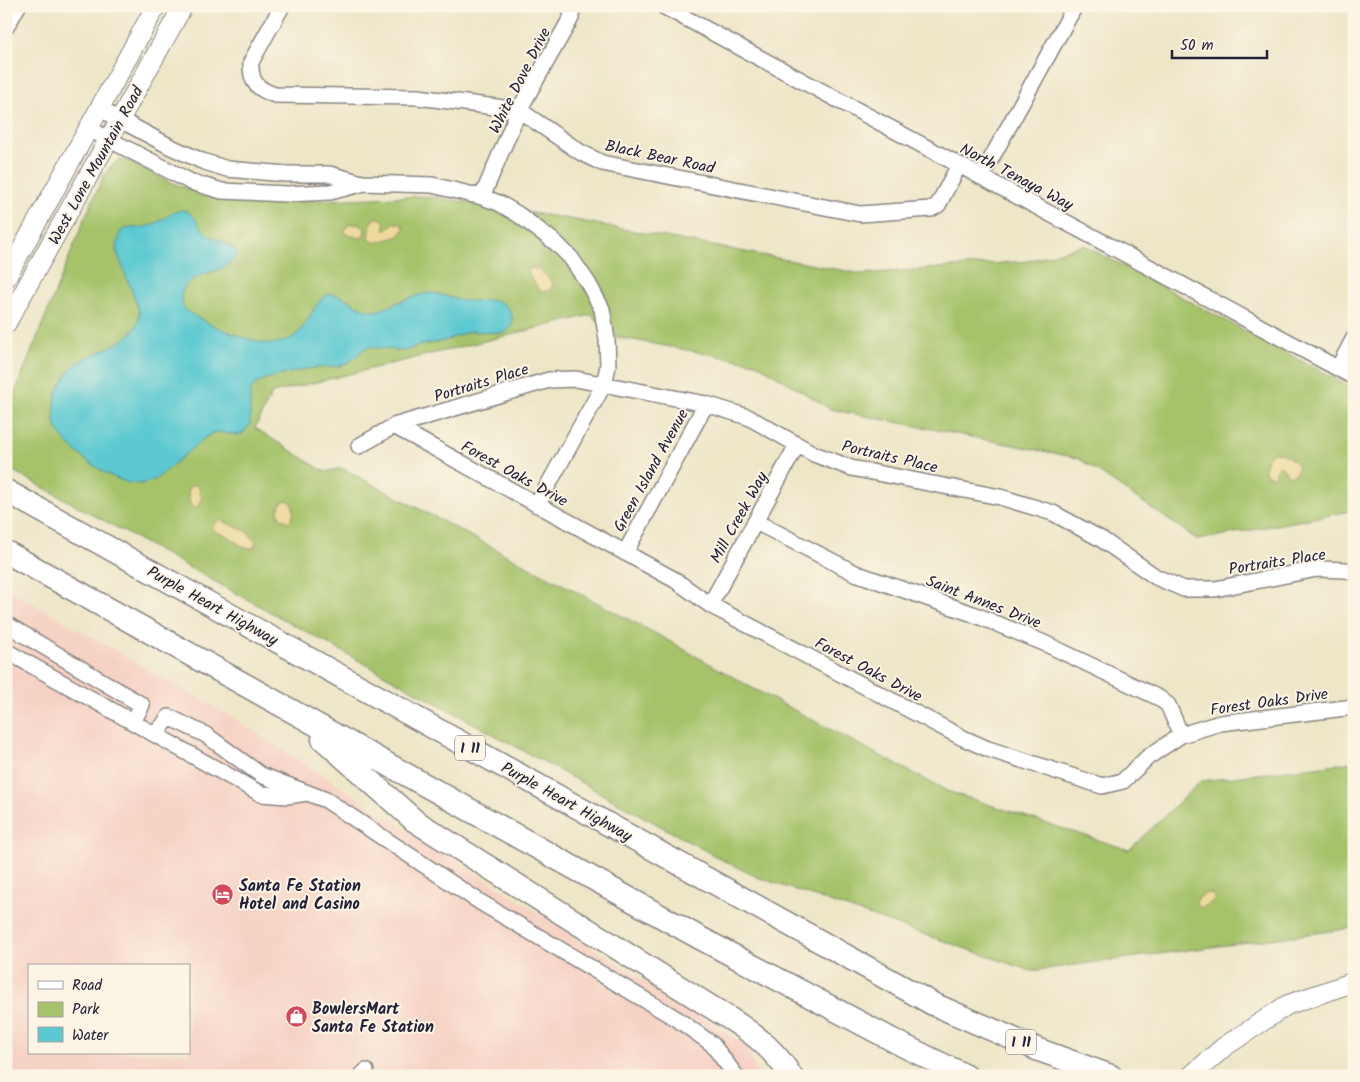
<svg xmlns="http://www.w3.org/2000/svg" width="1360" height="1082" font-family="Kalam,sans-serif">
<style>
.built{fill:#f6d2c4;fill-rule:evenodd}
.green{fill:#a6c36b;stroke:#647253}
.sand{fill:#eeda9e;stroke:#887e6c}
.water{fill:#5cc9d1;stroke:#3f7686}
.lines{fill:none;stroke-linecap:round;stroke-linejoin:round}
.minor-casing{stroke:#888481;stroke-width:18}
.major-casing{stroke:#888481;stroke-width:21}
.highway-casing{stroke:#888481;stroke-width:25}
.minor{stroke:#fff;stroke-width:15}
.major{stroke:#fff;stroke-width:19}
.highway{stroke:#fff;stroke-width:22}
.labels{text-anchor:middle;stroke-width:4;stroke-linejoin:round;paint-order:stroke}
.shield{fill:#fcf5e5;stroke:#63616e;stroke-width:1}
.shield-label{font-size:15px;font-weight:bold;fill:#22223b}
.street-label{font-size:16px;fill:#22223b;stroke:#fcf5e5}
.poi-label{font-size:16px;font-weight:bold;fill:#22223b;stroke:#fcf5e5;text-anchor:start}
</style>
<rect width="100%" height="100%" fill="#fcf5e5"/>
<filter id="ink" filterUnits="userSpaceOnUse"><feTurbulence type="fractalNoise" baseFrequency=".02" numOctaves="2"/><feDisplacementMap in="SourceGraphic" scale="10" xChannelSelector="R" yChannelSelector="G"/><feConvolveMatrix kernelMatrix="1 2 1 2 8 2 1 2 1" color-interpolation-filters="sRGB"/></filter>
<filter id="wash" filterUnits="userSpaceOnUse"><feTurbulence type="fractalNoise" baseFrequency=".0096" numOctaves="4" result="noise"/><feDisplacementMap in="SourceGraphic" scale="20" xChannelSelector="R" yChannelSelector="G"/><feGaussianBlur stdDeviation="1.12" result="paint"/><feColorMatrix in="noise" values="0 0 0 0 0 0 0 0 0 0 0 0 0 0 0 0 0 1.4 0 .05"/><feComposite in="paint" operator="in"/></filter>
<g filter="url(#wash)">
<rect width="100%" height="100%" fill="#ede6c7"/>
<path class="built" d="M6,588l225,129 515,328 13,31h-753zM29,966h160v87h-160z"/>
<path class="green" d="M119,160l10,1 38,20 33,12 25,7 29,3 167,-7 25,3 124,20 292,55 166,-13 56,-16 270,144v123l-4,-1 -152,29 -120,-82 -248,-49 -74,-46 -139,-26 -26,-22 -319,78 -17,35 70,44 17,-4 320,169 94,53 191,101 182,59 72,-69 153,-19v166l-323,43 -274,-94 -31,-15 -720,-395v-52l78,-195 19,-43 7,-10z"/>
<path class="sand" d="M374,218h5l5,3 1,10 9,-8 8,1 2,5 -5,7 -24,7 -6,-4 2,-16z
M349,224c7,0 12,0 16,5l-1,7 -4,2 -13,-3 -3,-4z
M530,268c9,-1 19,9 23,16l-3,6 -7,2 -3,-1 -12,-18z
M1273,452c8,-1 21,7 25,14l-2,7c-9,7 -11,-4 -16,-8l-3,2 -2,9 -8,-1c-5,-8 -1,-17 6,-23z
M194,484l5,4 3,11 -3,7 -4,2c-8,-3 -6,-12 -7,-20z
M287,500c9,5 8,17 1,22l-8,-5 -2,-7 4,-8z
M220,520l28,12 8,11 -2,5c-11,1 -16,-5 -25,-11 -5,-3 -10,-3 -15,-6l-1,-6z
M1210,893l5,4 -3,5 -10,6 -6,-3c-1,-8 7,-11 14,-12z"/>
<path class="water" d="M181,210c13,0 17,17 26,24 9,6 26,9 30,20 -10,23 -46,14 -55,38 -2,6 0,14 4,18 10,10 62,31 78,33 6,1 16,0 22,-2 24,-10 24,-38 43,-47 19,0 29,18 48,17 12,-4 43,-19 55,-18 11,1 22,7 33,8 11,1 24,-3 35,1 13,6 19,26 2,31l-32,-2 -26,10 -27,5 -12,5 -35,-4 -6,2 -16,14 -8,3 -34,3 -41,10 -12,7 -3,7v32l-7,8 -5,2 -20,-3 -6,1 -10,7 -46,39c-8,4 -18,6 -26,4 -24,-5 -65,-35 -74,-57 -3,-8 -1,-22 0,-30 2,-8 10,-21 15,-27 17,-20 72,-23 68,-59l-23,-60 4,-18c8,-6 14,-3 24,-5 14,-2 23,-13 37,-17z"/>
</g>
<g filter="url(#ink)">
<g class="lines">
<defs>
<path id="minor" d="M282,6l-31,56c-1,20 6,27 24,33l143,2 101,13 61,42 22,11 258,51 71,-5 7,-4 21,-40
M663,6l691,371
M6,27l12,-21
M100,109l71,38 31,14 25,8 59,5h43l33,9 70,2 50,12 17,6 20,12 37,28 15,15 17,25 14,26 5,31 1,26 -4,18 -67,121
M89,129l102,53 31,9 65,3 43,-2 31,-8
M981,177l94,-171
M482,197l37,-87 52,-92 1,-12
M1338,368l16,-30
M394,426l281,154 35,25 253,133 25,11 114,37 21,-5 25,-24 33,-22 39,-12 134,-16
M359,446l35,-20 155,-46 27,-1 130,25 42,13 66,37 37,14 149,29 53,16 48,26 55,38 28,12h31l102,-20 30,1 7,3
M756,522l99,51 118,41 71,29 115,55 9,7 13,30
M625,553l81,-149
M710,605l87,-160
M6,624l136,81 -9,17
M6,651l255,143 26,2 20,-3
M156,735l13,-18 37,18 55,40 65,25 154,102 197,117 35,25 24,32
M361,1076l5,-5"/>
<path id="major" d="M6,278l150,-272
M6,324l177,-318
M1191,1076l33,-29 63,-42 67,-23"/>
<path id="highway" d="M6,491l927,513 106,46 72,26
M6,552l694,386 202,107 64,31
M323,739l92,82 320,201c23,15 41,30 56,54"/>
</defs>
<use href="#minor" class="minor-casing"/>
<use href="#major" class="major-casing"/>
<use href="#highway" class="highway-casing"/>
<use href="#minor" class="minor"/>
<use href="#major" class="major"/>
<use href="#highway" class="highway"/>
</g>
</g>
<defs>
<symbol id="hotel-disc" viewBox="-11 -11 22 22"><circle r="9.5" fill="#d1495b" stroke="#fcf5e5"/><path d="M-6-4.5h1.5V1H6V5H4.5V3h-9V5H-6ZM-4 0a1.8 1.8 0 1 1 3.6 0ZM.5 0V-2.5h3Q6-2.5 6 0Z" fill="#fff"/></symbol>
<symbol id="shop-disc" viewBox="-11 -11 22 22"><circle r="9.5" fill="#d1495b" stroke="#fcf5e5"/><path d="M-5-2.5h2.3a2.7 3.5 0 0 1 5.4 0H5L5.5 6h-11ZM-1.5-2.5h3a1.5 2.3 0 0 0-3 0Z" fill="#fff"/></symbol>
</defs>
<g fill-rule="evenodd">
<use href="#hotel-disc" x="210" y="882" width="25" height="25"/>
<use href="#shop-disc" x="284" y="1004" width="25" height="25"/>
</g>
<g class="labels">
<g class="shield">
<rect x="455" y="735.5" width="30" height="25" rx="4"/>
<rect x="1006" y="1029.5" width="30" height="25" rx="4"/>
</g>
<g class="shield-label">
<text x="470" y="753">I 11</text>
<text x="1021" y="1047">I 11</text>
</g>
<g class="street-label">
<text transform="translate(519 80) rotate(-63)" y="6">White Dove Drive</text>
<text transform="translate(660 156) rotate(12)" y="6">Black Bear Road</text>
<text transform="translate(95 165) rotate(-61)" y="6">West Lone Mountain Road</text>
<text transform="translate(1017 176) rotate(28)" y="6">North Tenaya Way</text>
<text transform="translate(481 382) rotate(-17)" y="6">Portraits Place</text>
<text transform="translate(890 456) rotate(13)" y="6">Portraits Place</text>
<text transform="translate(650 470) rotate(-61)" y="6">Green Island Avenue</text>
<text transform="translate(515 473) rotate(29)" y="6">Forest Oaks Drive</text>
<text transform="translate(738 517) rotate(-61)" y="6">Mill Creek Way</text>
<text transform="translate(1277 561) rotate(-9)" y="6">Portraits Place</text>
<text transform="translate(984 601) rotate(21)" y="6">Saint Annes Drive</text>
<text transform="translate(213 605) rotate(29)" y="6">Purple Heart Highway</text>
<text transform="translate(869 669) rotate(28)" y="6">Forest Oaks Drive</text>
<text transform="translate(1269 701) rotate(-8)" y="6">Forest Oaks Drive</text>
<text transform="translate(567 801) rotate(29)" y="6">Purple Heart Highway</text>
</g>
<g class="poi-label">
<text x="239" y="891">Santa Fe Station<tspan x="239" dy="18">Hotel and Casino</tspan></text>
<text x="312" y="1014">BowlersMart<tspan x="312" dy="18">Santa Fe Station</tspan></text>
</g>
</g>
<rect width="1360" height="1082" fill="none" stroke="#fcf5e5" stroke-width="25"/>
<rect x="28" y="964" width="162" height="90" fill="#fcf5e5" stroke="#a5a1a1"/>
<rect x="38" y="981" width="25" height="8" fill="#ffffff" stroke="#a5a1a1"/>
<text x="72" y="990" font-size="15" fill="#22223b">Road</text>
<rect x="38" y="1002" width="25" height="15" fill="#a6c36b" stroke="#a5a1a1"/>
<text x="72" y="1014" font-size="15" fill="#22223b">Park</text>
<rect x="38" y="1027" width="25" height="15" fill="#5cc9d1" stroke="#a5a1a1"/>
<text x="72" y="1040" font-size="15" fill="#22223b">Water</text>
<path d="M1172 50v8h95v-8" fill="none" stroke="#22223b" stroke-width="2.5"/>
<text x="1180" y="50" font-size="15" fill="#22223b" stroke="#fcf5e5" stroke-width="4" paint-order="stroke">50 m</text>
</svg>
